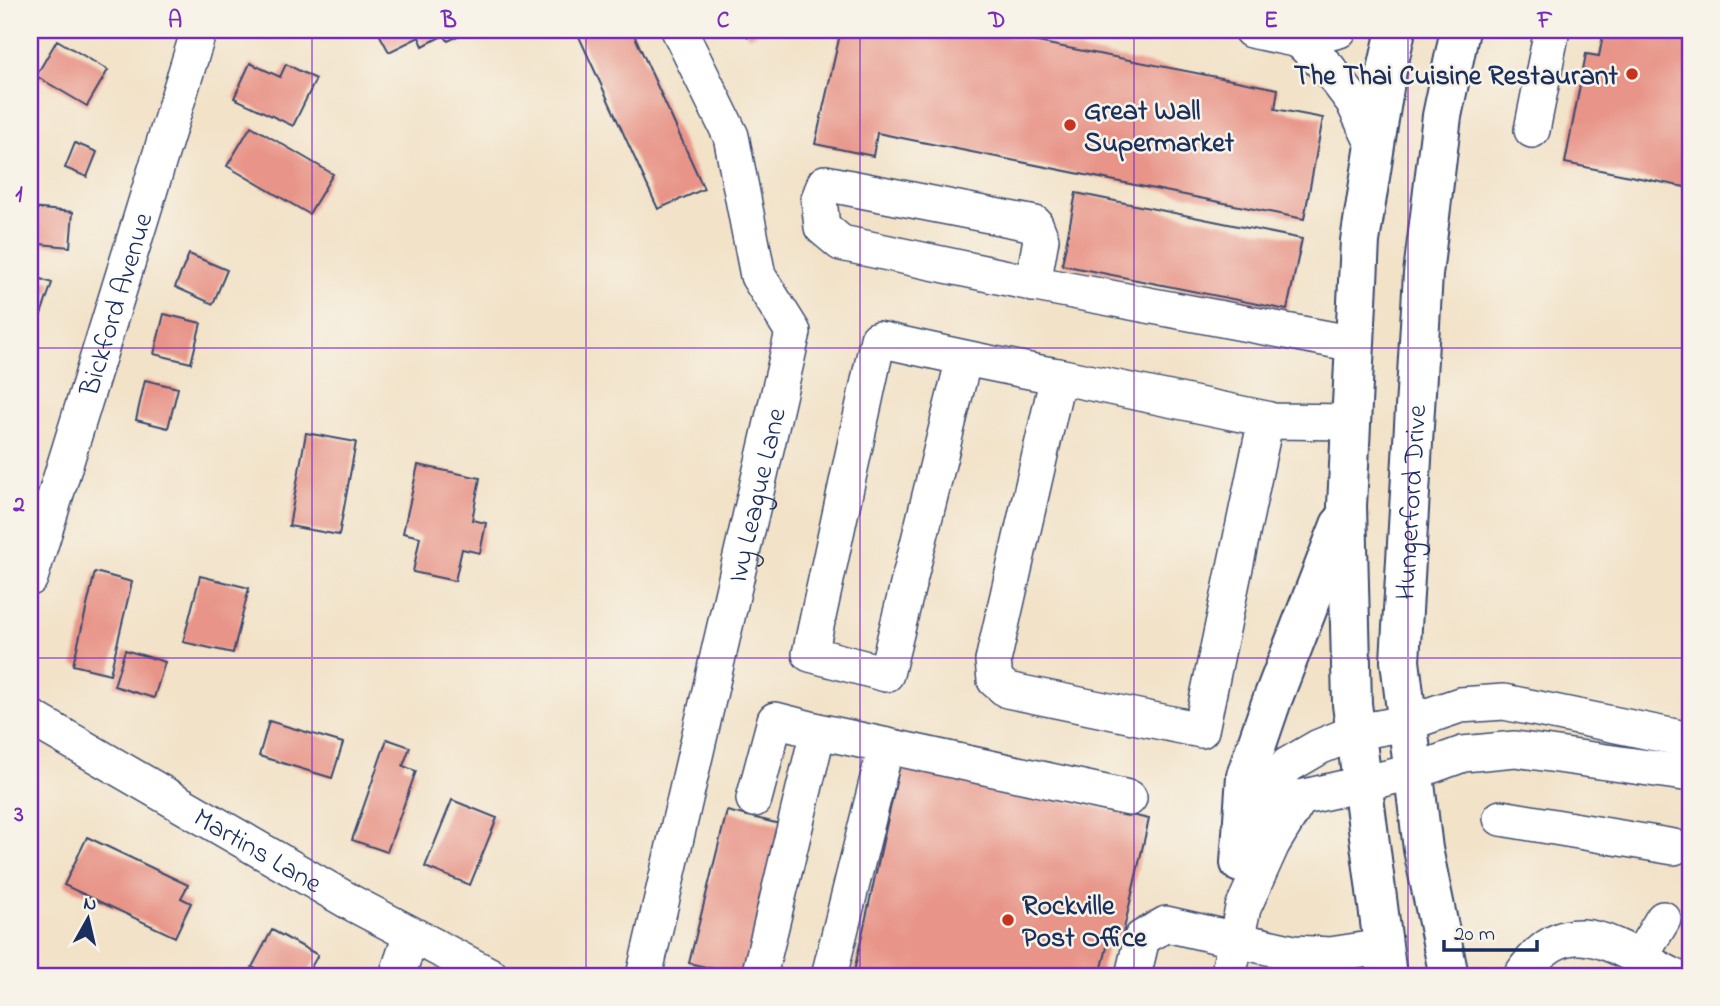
<svg xmlns="http://www.w3.org/2000/svg" width="1720" height="1006" font-family="'Indie Flower',sans-serif">
<style>
.building{fill:#e89488}
.lines{fill:none;stroke-linecap:round;stroke-linejoin:round}
.minor-casing{stroke:#3b4a6e;stroke-width:38}
.major-casing{stroke:#3b4a6e;stroke-width:42}
.minor{stroke:#fff;stroke-width:35}
.major{stroke:#fff;stroke-width:38}
.grid{fill:none;stroke:#7b2cbf;stroke-width:2;stroke-opacity:0.55}
.poi-dot{fill:#c8321e;stroke:#f7f3e8;stroke-width:2.5}
.labels{text-anchor:middle;stroke-width:5;stroke-linejoin:round;paint-order:stroke}
.poi-label{font-size:28px;font-weight:bold;fill:#1b2f5e;stroke:#f7f3e8;text-anchor:start}
.street-label{font-size:28px;fill:#1b2f5e;stroke:#f7f3e8}
.neatline{fill:none;stroke:#7b2cbf;stroke-width:2.5}
.grid-label{font-size:23px;text-anchor:middle;font-weight:bold;fill:#7b2cbf}
</style>
<rect width="100%" height="100%" fill="#f7f3e8"/>
<filter id="ink" filterUnits="userSpaceOnUse"><feTurbulence type="fractalNoise" baseFrequency=".0143" numOctaves="2"/><feDisplacementMap in="SourceGraphic" scale="14" xChannelSelector="R" yChannelSelector="G"/><feConvolveMatrix kernelMatrix="1 2 1 2 8 2 1 2 1" color-interpolation-filters="sRGB"/></filter>
<filter id="wash" filterUnits="userSpaceOnUse"><feTurbulence type="fractalNoise" baseFrequency=".00686" numOctaves="4" result="noise"/><feDisplacementMap in="SourceGraphic" scale="28" xChannelSelector="R" yChannelSelector="G"/><feGaussianBlur stdDeviation="1.57" result="paint"/><feColorMatrix in="noise" values="0 0 0 0 0 0 0 0 0 0 0 0 0 0 0 0 0 1.4 0 .05"/><feComposite in="paint" operator="in"/></filter>
<g filter="url(#wash)">
<rect width="100%" height="100%" fill="#f2e2c8"/>
<g id="blocks">
<path class="building" d="M377,30h94l-23,11 -4,-6 -21,11 -4,-9 -30,15z
M576,30h56l72,159 -46,20z
M745,30h19l-16,7z
M841,30h135l302,59 -3,20 48,9 -19,101 -427,-86 -4,23 -58,-12z
M1604,30h86v158l-125,-25 21,-109 13,2z
M57,40l51,30 -21,36 -51,-30z
M250,63l30,14 6,-13 30,15 -23,47 -59,-28z
M251,126l82,48 -24,40 -82,-48z
M75,143l22,9 -10,25 -22,-9z
M1076,193l226,46 -15,71 -225,-45z
M30,208l43,4 -3,35 -40,-4z
M189,254l38,16 -14,34 -38,-17z
M30,275l22,8 -13,37 -9,-3z
M164,314l37,9 -10,40 -37,-9z
M145,380l33,8 -10,40 -32,-8z
M306,433l50,9 -17,93 -50,-9z
M418,465l62,13 -8,42 14,3 -6,30 -18,-4 -7,32 -42,-9 7,-35 -17,-4z
M95,572l37,10 -22,92 -37,-9z
M200,576l49,12 -16,65 -50,-11z
M125,650l40,12 -11,36 -40,-12z
M269,721l74,22 -11,35 -73,-22z
M387,739l23,8 -7,19 13,5 -29,81 -35,-12z
M900,764l249,55 -28,123 -12,-3 -9,37h-247z
M452,800l45,18 -27,67 -45,-18z
M727,811l53,13 -37,152 -54,-13z
M87,837l101,48 -7,13 10,5 -16,34 -111,-52z
M272,930l46,25 -12,21h-37l-17,-9z
M1601,969l15,7h-18z"/>
</g>
</g>
<g filter="url(#ink)">
<use href="#blocks" fill-opacity="0" stroke="#3b4a6e" stroke-width="2"/>
<g class="lines">
<defs>
<g id="minor">
<path d="M1251,30l48,10 40,-10"/>
<path d="M1299,40l29,28 25,33 22,46"/>
<path d="M1532,130l20,-100"/>
<path d="M1033,284l8,-45 -6,-15 -210,-41 -6,16 3,28 19,16 200,42 314,59"/>
<path d="M964,358l-78,316 -76,-20 68,-315c60,13 119,27 180,37"/>
<path d="M1266,419l-65,311 -194,-40 -12,-10 -2,-19 65,-285 208,43 7,2 79,1"/>
<path id="s1" d="M30,578l169,-548"/>
<path id="s2" d="M30,717l320,185 141,74"/>
<path d="M754,799l21,-79 43,11"/>
<path d="M1501,818l173,29"/>
<path d="M1248,840l15,-44 25,-31 31,-18 37,-15 51,-9 53,-18 44,-3 186,38"/>
<path d="M1639,959l24,-40"/>
<path d="M397,976l14,-41"/>
<path id="s3" d="M644,976l149,-644 -35,-56 -27,-140 -52,-106"/>
<path d="M759,976l59,-245 311,67"/>
<path d="M829,976l57,-230"/>
<path d="M1133,976l9,-38 24,-14 128,29 36,2 53,-8"/>
<path d="M1228,976l15,-68 29,-64 28,-46 113,-26 50,-18 52,-5 169,24 6,-2"/>
<path d="M1521,976c46,-71 94,-29 152,0"/>
</g>
<g id="major">
<path d="M1240,863l6,-87 25,-73 69,-178"/>
<path d="M1387,976l-35,-272 -5,-198 13,-265 26,-166 10,-45"/>
<path id="s4" d="M1449,976l-26,-127 -23,-188 23,-387 19,-158 18,-86"/>
</g>
</defs>
<use href="#minor" class="minor-casing"/>
<use href="#major" class="major-casing"/>
<use href="#minor" class="minor"/>
<use href="#major" class="major"/>
</g>
</g>
<path class="grid" d="M312,30v946M586,30v946M860,30v946M1134,30v946M1408,30v946M30,348h1660M30,658h1660"/>
<g class="poi-dot">
<circle cx="1632" cy="74" r="7"/>
<circle cx="1070" cy="125" r="7"/>
<circle cx="1008" cy="920" r="7"/>
</g>
<g class="labels">
<g class="poi-label">
<text x="1618" y="84" text-anchor="end">The Thai Cuisine Restaurant</text>
<text x="1084" y="119">Great Wall<tspan x="1084" dy="32">Supermarket</tspan></text>
<text x="1022" y="914">Rockville<tspan x="1022" dy="32">Post Office</tspan></text>
</g>
<g class="street-label">
<text dy="10" stroke="none"><textPath href="#s1" startOffset="287">Bickford Avenue</textPath></text>
<text dy="10" stroke="none"><textPath href="#s3" startOffset="494">Ivy League Lane</textPath></text>
<text dy="10" stroke="none"><textPath href="#s4" startOffset="478">Hungerford Drive</textPath></text>
<text dy="10" stroke="none"><textPath href="#s2" startOffset="264">Martins Lane</textPath></text>
</g>
</g>
<rect width="1720" height="1006" fill="none" stroke="#f7f3e8" stroke-width="77"/>
<g transform="translate(88 919) rotate(8)" stroke="#f7f3e8" stroke-width="5" paint-order="stroke">
<path d="M0-5L12 26L0 18L-12 26Z" fill="#1b2f5e"/>
<text y="-10" font-size="19" font-weight="bold" text-anchor="middle" fill="#1b2f5e">N</text>
</g>
<path d="M1444 940v10h93v-10" fill="none" stroke="#1b2f5e" stroke-width="3.5"/>
<text x="1454" y="940" font-size="21" fill="#1b2f5e" stroke="#f7f3e8" stroke-width="5" paint-order="stroke">20 m</text>
<rect x="38" y="38" width="1644" height="930" class="neatline"/>
<g class="grid-label">
<text x="175" y="27">A</text>
<text x="449" y="27">B</text>
<text x="723" y="27">C</text>
<text x="997" y="27">D</text>
<text x="1271" y="27">E</text>
<text x="1545" y="27">F</text>
<text x="19" y="201">1</text>
<text x="19" y="511">2</text>
<text x="19" y="821">3</text>
</g>
</svg>
